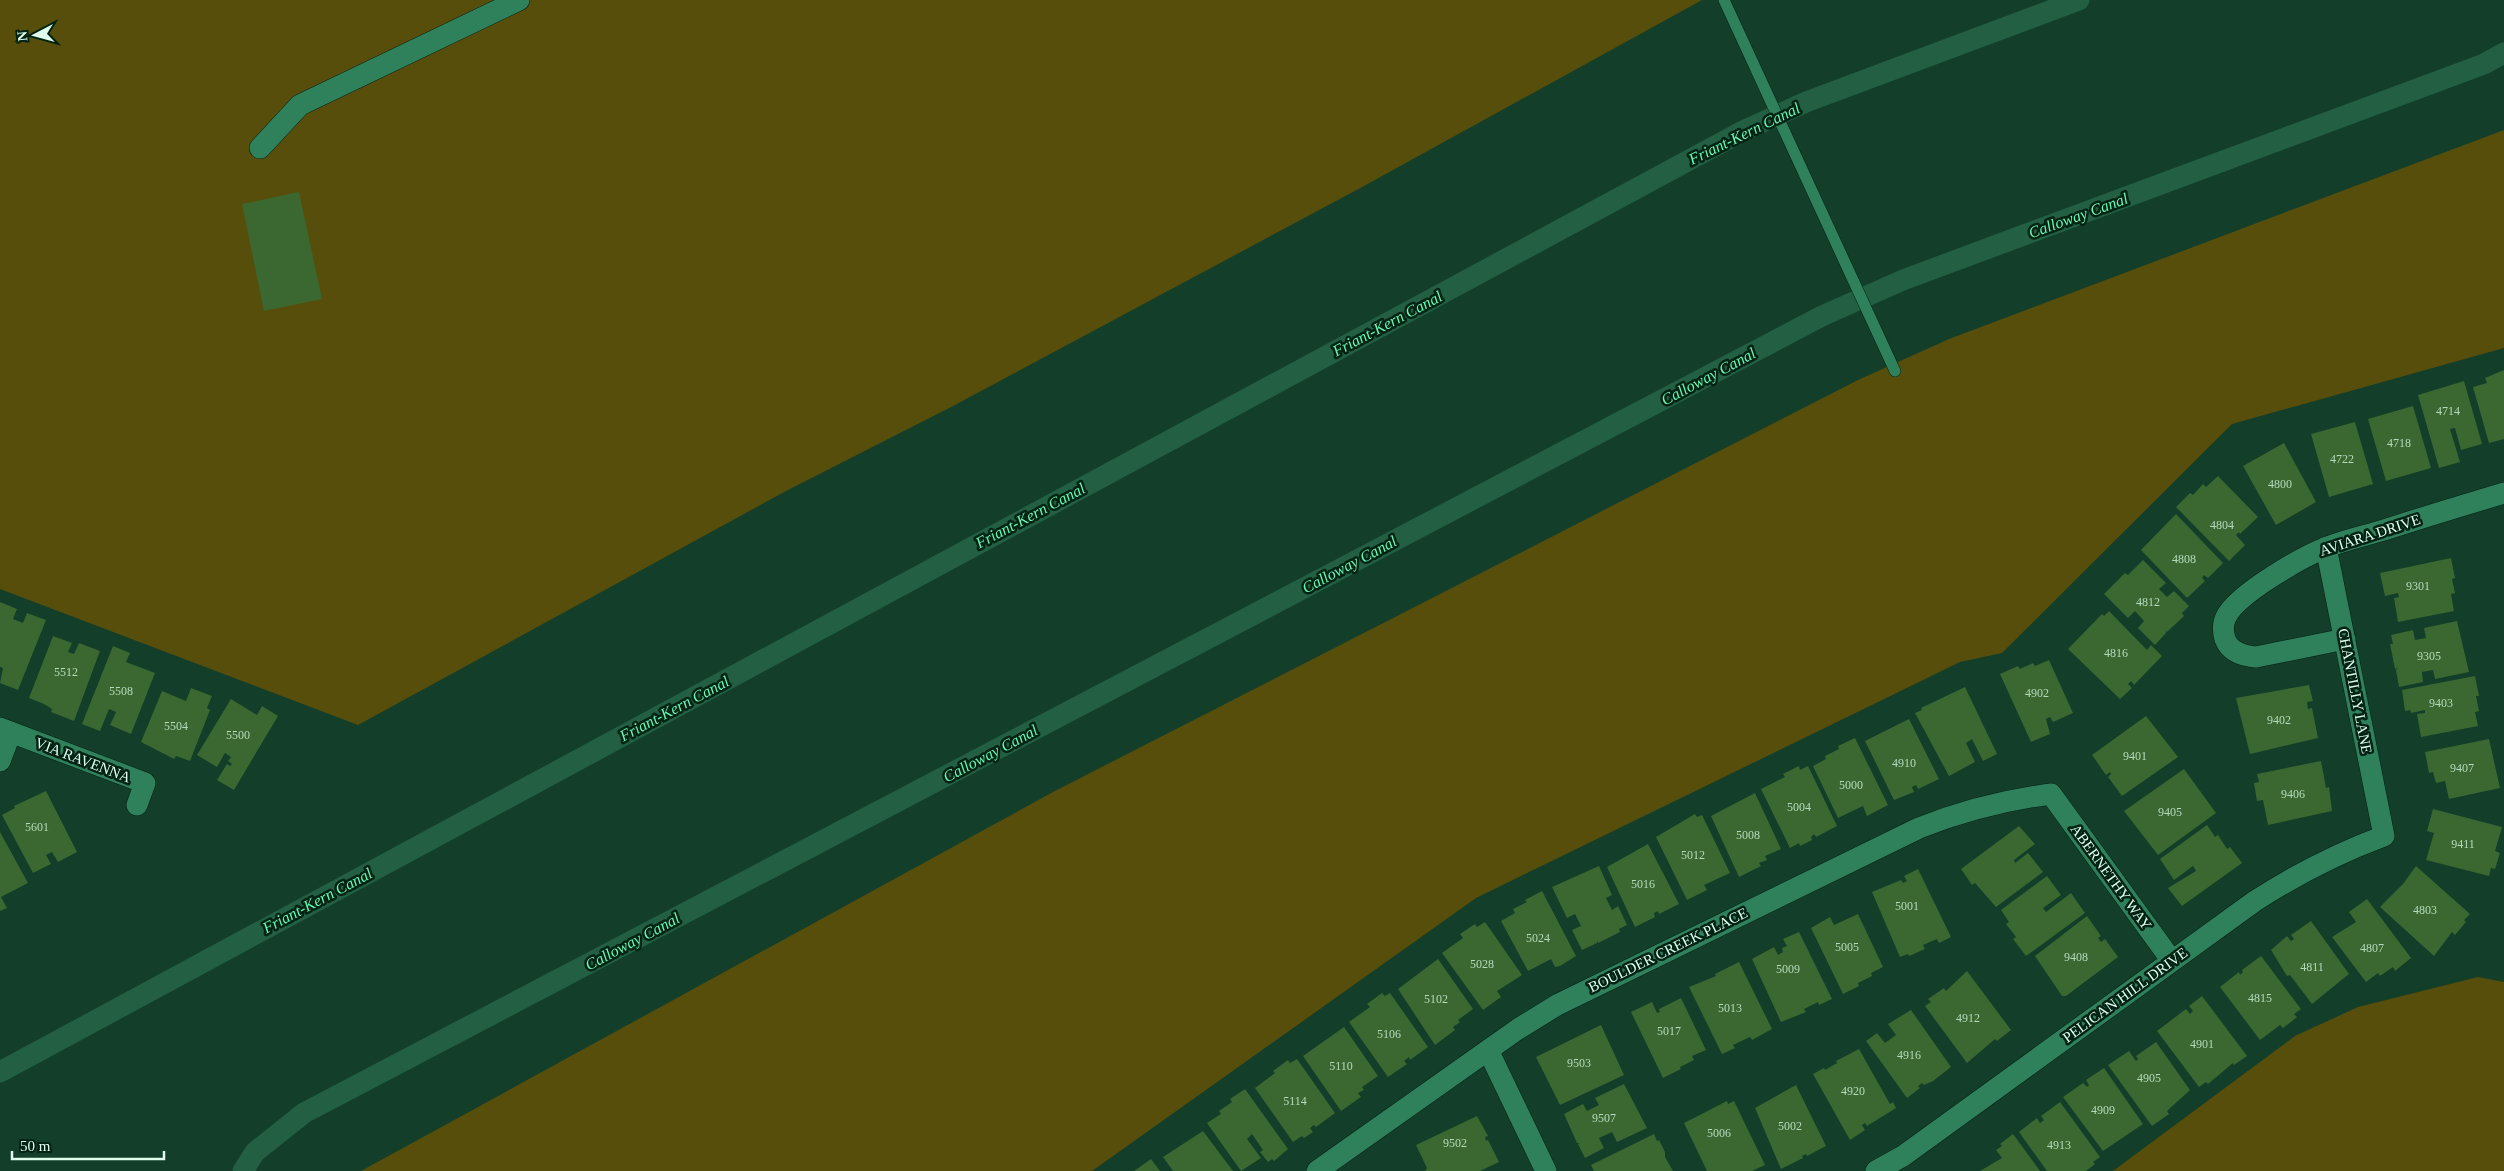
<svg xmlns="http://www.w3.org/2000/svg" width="2504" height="1171" font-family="'Times New Roman',serif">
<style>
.green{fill:#584e0c}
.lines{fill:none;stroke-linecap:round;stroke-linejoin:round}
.canal{stroke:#225f43;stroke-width:21}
.building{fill:#3a6830}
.lane-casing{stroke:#082216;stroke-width:12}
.street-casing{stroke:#082216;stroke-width:22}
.lane{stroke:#2f815c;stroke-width:11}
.street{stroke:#2f815c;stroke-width:21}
.labels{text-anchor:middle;stroke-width:5;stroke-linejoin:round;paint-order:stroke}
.number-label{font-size:12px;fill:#b6d8bd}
.street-label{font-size:15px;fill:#dffeec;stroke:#012314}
.water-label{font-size:16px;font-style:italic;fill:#63f9b4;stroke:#012314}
</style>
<rect width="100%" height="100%" fill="#123e2a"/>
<path class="green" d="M0,0h1702l-338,186 -411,220 -167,85 -428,234 -358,-136z
M2504,130v218l-272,76 -230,229 -42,9 -484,236 -384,273h-731l692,-379 805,-412 91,-41z
M2478,977l26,5v189h-391l182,-135 63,-29z"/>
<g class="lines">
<path class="canal" d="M0,1072l1743,-941 63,-29 273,-102
M243,1171l12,-19 49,-39 1518,-797 81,-36 581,-216 20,-11"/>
</g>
<path class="building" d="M299,192l23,107 -58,12 -22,-107z
M2504,370v69l-15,4 -16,-56 14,-4 -2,-5z
M2464,381l18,63 -21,6 -6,-22 -5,1 10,33 -21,6 -21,-73z
M2413,406l18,62 -45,13 -18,-62z
M2355,422l18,62 -44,13 -18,-63z
M2284,443l32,59 -40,23 -33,-59z
M2218,476l40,41 -18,17 -1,-2 -3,3 9,10 -16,16 -53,-54 14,-14 3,2 10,-11 3,3z
M2176,514l47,49 -15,15 -4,-3 -2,3 3,3 -18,17 -46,-48z
M2451,558l4,20 -3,1 3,14 -4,1 3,17 -56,11 -4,-24 5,-1 -1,-4 -13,3 -5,-23z
M2143,560l23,23 -7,6 8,8 7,-6 15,15 -7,7 2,3 -17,16 -1,-2v3l-11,12 -17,-17 6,-7 -9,-10 -7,7 -24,-24 21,-21 3,2z
M0,602l17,7 -4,10 10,4 4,-10 19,7 -28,70 -18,-7 3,-15 -3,-1z
M2109,611l38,39 4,-5 11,11 -28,29 -3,-4 -3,3 4,4 -12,11 -52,-50 34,-35 2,2z
M2457,621l12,51 -34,7 -2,-9 -11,2 1,10 -24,5 -3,-17 2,-2 -3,1 -5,-25h3l-2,-9 22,-5 2,10 11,-2 -2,-10z
M53,636l19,7 -4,9 6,2 5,-11 21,8 -26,70 -23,-9 1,-3 -8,-5 -15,-6z
M113,646l17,7 -4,9 29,11 -24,61 -21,-9 6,-13 -7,-3 -9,22 -18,-7z
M2049,660l24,53 -20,9 -3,-5 -4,2 4,15 -19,8 -31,-68 18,-8 2,3 13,-6 2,3z
M2475,676l4,20h-3l3,15 -4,1 3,14 -57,11 -4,-23 8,-1v-3l-14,3 -1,-3 -5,1 -3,-21z
M2309,685l4,16 -6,1 1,7 4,-1 6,30 -68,16 -14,-56z
M1965,687l32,67 -14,7 -11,-22 -6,4 9,19 -26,14 -34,-63 7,-3 -1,-2z
M191,688l21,8 -5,12 3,2 -20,51 -14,-5 -2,3 -33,-17 21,-51 24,10z
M231,699l26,16 5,-9 16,10 -44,74 -17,-10 10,-16 3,2 2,-2 -4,-3 3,-4 -6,-4 -8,14 -20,-12z
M2146,716l32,41 -56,39 -14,-19 3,-3 -1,-2 -4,3 -14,-20z
M1909,719l30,60 -21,10 -2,-4 -4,2 2,5 -20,8 -29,-59z
M1855,738l33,67 -21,11 -4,-10 -25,12 -25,-52 13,-7 -1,-3 14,-7 -1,-3z
M2489,739l11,49 -51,11 -4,-18 -9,2 -3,-11 -4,1 -4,-21z
M2321,761l5,27 3,-1 3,24 -64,14 -5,-25 -6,1 -3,-18 5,-1 -2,-8z
M1799,766l1,4 8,-4 29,60 -21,11 -2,-3 -3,3 1,3 -12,6 -1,-3 -9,5 -29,-59 24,-12 -2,-3z
M2184,769l32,44 -58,42 -34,-44z
M46,791l31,61 -19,10 -6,-10 -6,3 5,9 -18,9 -31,-58 13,-7 -1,-2z
M1755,793l26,56 -16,7 2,4 -8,3 2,3 -22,11 -28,-61z
M2433,809l69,18 -7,24 5,2 -5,16 -4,-1 -2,8 -63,-16 8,-27 -7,-2z
M1695,814l2,3 5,-2 28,58 -26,12 3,5 -20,10 -31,-63z
M2207,825l8,12 3,-2 9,14 3,-2 12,16 -60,43 -14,-18 28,-17 -3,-5 -19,14 -14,-21z
M2019,826l16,18 -21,16 1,3 13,-10 15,19 -47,35 -21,-24 -3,2 -11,-16z
M0,832l28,51 -27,14 6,11 -7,3z
M1648,844l31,60 -20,10 -1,-3 -4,2 1,4 -20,10 -28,-60z
M1599,866l13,29 -6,3 6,12 6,-4 9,19 -8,4 1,3 -22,11 -1,-3v3l-15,7 -10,-20 9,-4 -6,-12 -8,4 -15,-31z
M2416,866l54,48 -6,6 2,2 -11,13 -3,-3 -18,24 -54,-49 23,-23z
M1918,869l33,68 -12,6 -2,-4 -14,6 2,4 -16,7 -1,-2 -8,3 -28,-65 29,-12 2,3 4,-2 -3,-5z
M2047,876l14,19 -18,13 3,4 25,-19 14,20 -59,43 -13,-17 3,-2 -10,-13 3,-2 -8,-12z
M1542,891l34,65 -16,10 -5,1 -4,-8 -23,12 -27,-50 14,-8 -2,-4 14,-7 -2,-2z
M2367,899l44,59 -16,13 -2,-4 -13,9 -2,-3 -12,9 -34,-45 24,-15 -7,-10z
M1858,914l25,53 -12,6 1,3 -14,7 1,3 -16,8 -32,-66 19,-11 4,8z
M2087,916l14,20 -3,2 3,4 4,-3 13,18 -52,39h-4l-27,-40z
M2311,921l38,53 -37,30 -22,-29 -3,1 -16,-26 16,-14 4,5 3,-2 -3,-4z
M1485,922l37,53 -25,16 4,6 -18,13 -41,-57 21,-15 -3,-4 15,-10 2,3z
M1799,932l33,67 -13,6 -1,-3 -14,7 2,3 -25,10 -29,-63 22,-12 4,8 5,-3 -1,-4 5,-2 -4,-7z
M2261,956l40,53 -7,5 3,3 -14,11 -3,-3 -20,15 -40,-53 19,-15 1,3 3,-3 -1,-2z
M1438,959l35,50 -15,11 2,2 -7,5 2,3 -20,15 -37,-56z
M1739,962l33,67 -20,11 -2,-3 -17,8 2,3 -13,6 -33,-67 27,-11 -1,-2z
M1967,971l44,59 -14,11 -2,-2 -28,24 -42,-57 6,-4 -3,-3 16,-11 2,3z
M1382,993l3,3 5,-3 38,54 -18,13 -1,-3 -5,4 3,3 -19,13 -39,-55 21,-15 -3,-3z
M2202,996l45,60 -13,9 -1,-2 -25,21 -2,-2 -7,5 -42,-56 29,-22 4,5 3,-3 -4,-5z
M1681,998l25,52 -14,6 2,4 -14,7 1,2 -18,9 -32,-66 21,-10 5,11 3,-1 -1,-3z
M1911,1010l40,57 -18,14 -9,4 -2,-2 -4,3 2,2 -13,10 -41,-57 11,-8 8,10 11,-8 -8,-11z
M1601,1025l23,50 -64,30 -24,-48z
M1344,1027l34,49 -16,11 2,3 -6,3 3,4 -20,14 -38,-55z
M2156,1042l34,48 -23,21 2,3 -17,12 -44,-61 21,-14 7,10 2,-2 -2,-3z
M1859,1049l31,55 3,-2 3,6 -29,18 -2,-3 -3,2 3,5 -15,10 -37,-66 11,-6 1,2 12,-7 -1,-2z
M1297,1059l38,54 -19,14 -2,-2 -4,3 3,4 -9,6 -2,-2 -9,6 -38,-54 20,-15 -2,-2 15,-11 2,3z
M2104,1068l39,56 -40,27 -40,-54 20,-14 4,4 2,-2 -3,-5z
M1624,1084l23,44 -30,14 -5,-10 -13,6 5,10 -19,10 -7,-14 2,-1h-3l-13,-29 19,-10 4,7 12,-6 -4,-7z
M1796,1085l30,61 -19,10 -1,-2 -4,2 1,2 -22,11 -26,-61z
M1245,1089l43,60 -14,12 -2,-2 -4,3 -8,-10 3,-2 -11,-16 -5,5 14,19 -20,13 -34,-48 14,-9 -2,-3 13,-9 -2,-3z
M1727,1101l1,3 6,-3 31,64 -13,6h-45l-23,-48z
M2060,1102l40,55 -7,5 2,2 -9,7h-39l-28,-39 18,-14 3,5 4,-3 -3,-4z
M1477,1116l11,20 -3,1 1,4 2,-1 11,22 -19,9h-55l2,-3 -11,-23z
M1203,1131l30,40h-60l-10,-14z
M1654,1134l3,7 2,-1 6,12v5l8,14h-79l-3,-6z
M2013,1134l27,37h-60l22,-13 -6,-8 6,-4 -2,-2z
M1151,1159l9,12h-26z"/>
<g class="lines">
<defs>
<path id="lane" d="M1724,0l171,371"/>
<path id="street" d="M260,148l40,-43 219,-105
M2345,639l-89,18c-13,-1 -26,-5 -31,-18 -2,-7 -2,-16 1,-22 11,-23 76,-60 99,-69 19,-8 39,-12 59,-18 40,-13 80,-25 120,-37
M0,728l145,55 -8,22
M0,761l11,-29
M1488,1050l58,121
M1317,1171l201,-142 39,-24 362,-177c43,-17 85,-28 132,-34l121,167
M1876,1171l27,-15 352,-255c42,-27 83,-48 129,-65l-58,-289"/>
</defs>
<use href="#lane" class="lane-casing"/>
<use href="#street" class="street-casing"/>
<use href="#lane" class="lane"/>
<use href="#street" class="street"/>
</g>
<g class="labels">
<g class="number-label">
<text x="2448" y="415">4714</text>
<text x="2399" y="447">4718</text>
<text x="2342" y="463">4722</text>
<text x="2280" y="488">4800</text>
<text x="2222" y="529">4804</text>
<text x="2184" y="563">4808</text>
<text x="2418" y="590">9301</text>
<text x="2148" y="606">4812</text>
<text x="2116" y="657">4816</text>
<text x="2429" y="660">9305</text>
<text x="66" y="676">5512</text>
<text x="121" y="695">5508</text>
<text x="2037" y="697">4902</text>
<text x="2441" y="707">9403</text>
<text x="2279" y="724">9402</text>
<text x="176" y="730">5504</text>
<text x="238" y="739">5500</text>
<text x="2135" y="760">9401</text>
<text x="1904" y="767">4910</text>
<text x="2462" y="772">9407</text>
<text x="1851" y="789">5000</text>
<text x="2293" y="798">9406</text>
<text x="1799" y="811">5004</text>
<text x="2170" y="816">9405</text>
<text x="37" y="831">5601</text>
<text x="1748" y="839">5008</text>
<text x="2463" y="848">9411</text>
<text x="1693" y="859">5012</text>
<text x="1643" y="888">5016</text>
<text x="1907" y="910">5001</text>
<text x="2425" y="914">4803</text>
<text x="1538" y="942">5024</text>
<text x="1847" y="951">5005</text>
<text x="2372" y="952">4807</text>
<text x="2076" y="961">9408</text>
<text x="1482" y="968">5028</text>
<text x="2312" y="971">4811</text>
<text x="1788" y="973">5009</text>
<text x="2260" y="1002">4815</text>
<text x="1436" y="1003">5102</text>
<text x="1730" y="1012">5013</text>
<text x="1968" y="1022">4912</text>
<text x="1669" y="1035">5017</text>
<text x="1389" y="1038">5106</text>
<text x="2202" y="1048">4901</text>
<text x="1909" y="1059">4916</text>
<text x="1579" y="1067">9503</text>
<text x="1341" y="1070">5110</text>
<text x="2149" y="1082">4905</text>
<text x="1853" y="1095">4920</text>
<text x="1295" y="1105">5114</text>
<text x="2103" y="1114">4909</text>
<text x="1604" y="1122">9507</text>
<text x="1790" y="1130">5002</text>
<text x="1719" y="1137">5006</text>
<text x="1455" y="1147">9502</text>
<text x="2059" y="1149">4913</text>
</g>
<g class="street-label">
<text transform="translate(2370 535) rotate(-18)" y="5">AVIARA DRIVE</text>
<text transform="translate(2355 691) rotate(79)" y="5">CHANTILLY LANE</text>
<text transform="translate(83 760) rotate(21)" y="5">VIA RAVENNA</text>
<text transform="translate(2111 877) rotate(54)" y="5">ABERNETHY WAY</text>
<text transform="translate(1668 950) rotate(-26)" y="5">BOULDER CREEK PLACE</text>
<text transform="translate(2125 995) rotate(-36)" y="5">PELICAN HILL DRIVE</text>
</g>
<g class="water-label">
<text transform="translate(1744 133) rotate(-26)" y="6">Friant-Kern Canal</text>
<text transform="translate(2078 215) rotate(-20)" y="6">Calloway Canal</text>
<text transform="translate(1387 323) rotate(-28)" y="6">Friant-Kern Canal</text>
<text transform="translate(1708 376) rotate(-28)" y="6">Calloway Canal</text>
<text transform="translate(1030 515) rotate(-28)" y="6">Friant-Kern Canal</text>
<text transform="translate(1349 564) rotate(-28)" y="6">Calloway Canal</text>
<text transform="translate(674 708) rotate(-28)" y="6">Friant-Kern Canal</text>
<text transform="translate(990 753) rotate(-28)" y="6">Calloway Canal</text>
<text transform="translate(317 900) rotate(-28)" y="6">Friant-Kern Canal</text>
<text transform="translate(632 941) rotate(-28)" y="6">Calloway Canal</text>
</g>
</g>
<g transform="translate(35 35) rotate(264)" stroke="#012314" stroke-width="4" paint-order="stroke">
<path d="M0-4L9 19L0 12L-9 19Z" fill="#dffeec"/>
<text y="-8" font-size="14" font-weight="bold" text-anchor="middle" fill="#dffeec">N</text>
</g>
<path d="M12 1151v8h152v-8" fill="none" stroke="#dffeec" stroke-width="2.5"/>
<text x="20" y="1151" font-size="15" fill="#dffeec" stroke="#012314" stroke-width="4" paint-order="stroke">50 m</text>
</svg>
